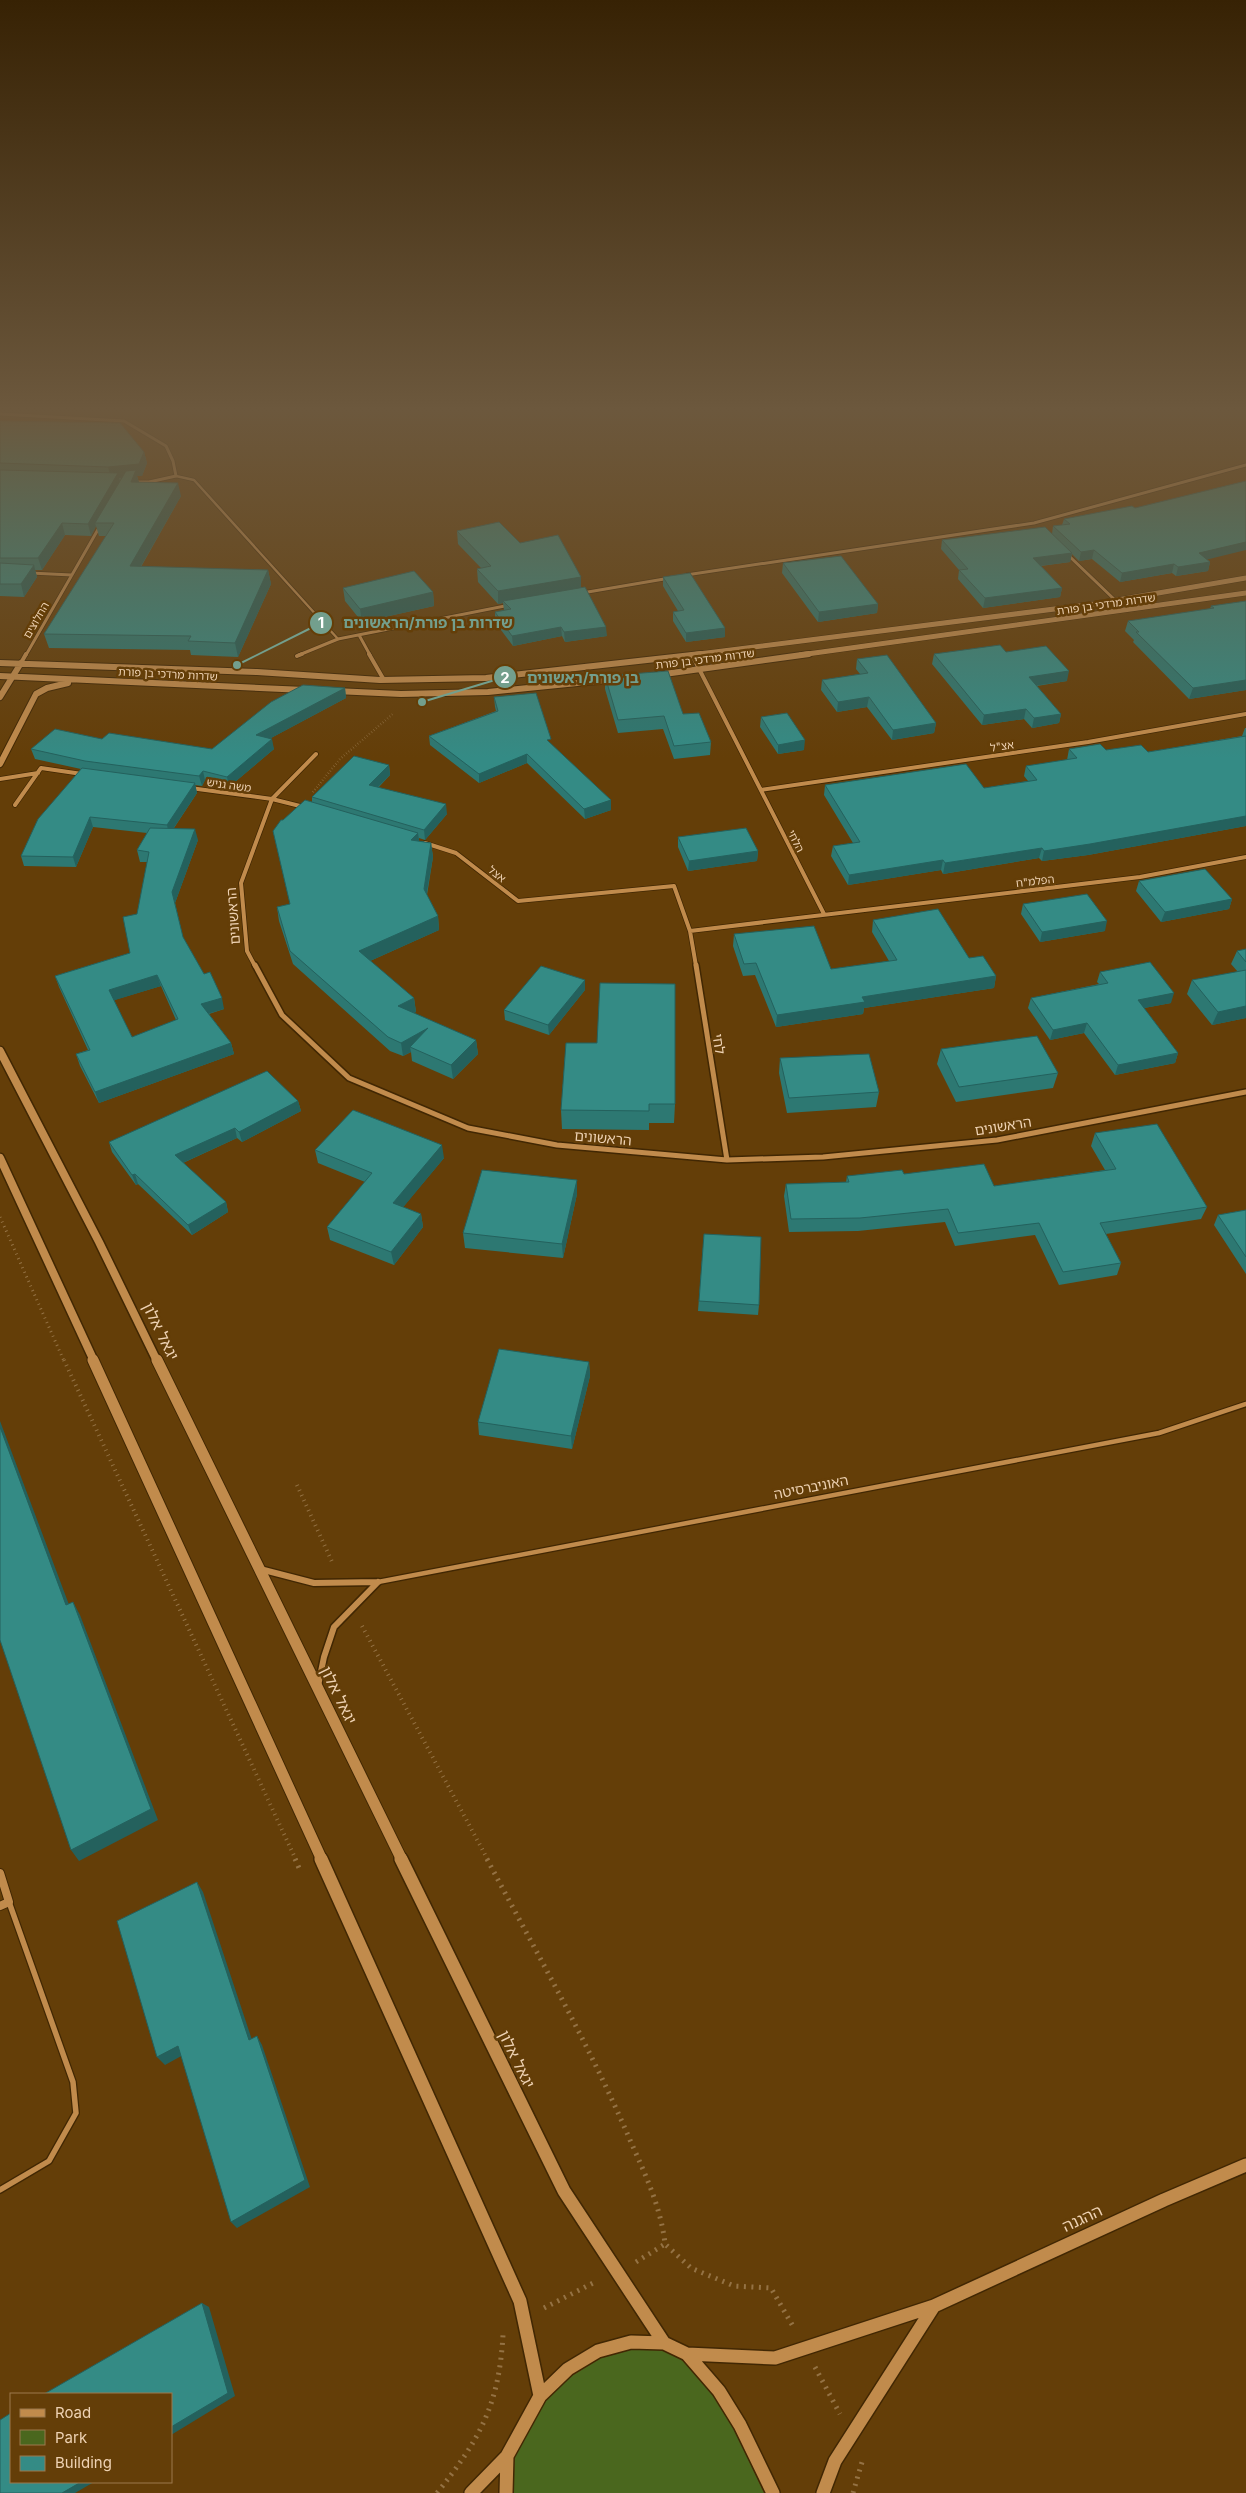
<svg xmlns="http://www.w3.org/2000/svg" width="1246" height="2493" font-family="Inter,'Noto Sans Hebrew',sans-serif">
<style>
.green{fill:#4a671e}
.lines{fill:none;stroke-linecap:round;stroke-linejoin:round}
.service-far2-casing{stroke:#412703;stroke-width:4}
.service-far1-casing{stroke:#412703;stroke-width:7}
.service-casing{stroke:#412703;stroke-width:8}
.minor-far4-casing{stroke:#412703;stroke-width:4.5}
.minor-far3-casing{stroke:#412703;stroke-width:5.5}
.minor-far2-casing{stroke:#412703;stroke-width:8}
.minor-far1-casing{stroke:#412703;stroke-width:9}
.minor-casing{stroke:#412703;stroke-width:10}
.tertiary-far4-casing{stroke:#412703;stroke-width:6}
.tertiary-far3-casing{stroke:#412703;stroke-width:8}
.tertiary-far2-casing{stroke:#412703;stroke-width:11}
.tertiary-far1-casing{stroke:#412703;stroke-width:13}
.tertiary-casing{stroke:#412703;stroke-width:16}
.path-far3{stroke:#947244;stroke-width:2.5;stroke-dasharray:0.5 2.5;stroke-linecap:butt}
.path-far2{stroke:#947244;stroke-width:3;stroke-dasharray:1 4;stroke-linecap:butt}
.path-far1{stroke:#947244;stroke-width:4;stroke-dasharray:1 4.5;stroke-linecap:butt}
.path{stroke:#947244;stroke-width:5;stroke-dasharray:2 5.5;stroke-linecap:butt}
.service-far2{stroke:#c18b4c;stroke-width:2.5}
.service-far1{stroke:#c18b4c;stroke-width:4.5}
.service{stroke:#c18b4c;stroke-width:5.5}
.minor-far4{stroke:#c18b4c;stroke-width:3}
.minor-far3{stroke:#c18b4c;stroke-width:4}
.minor-far2{stroke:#c18b4c;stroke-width:5}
.minor-far1{stroke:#c18b4c;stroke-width:6}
.minor{stroke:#c18b4c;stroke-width:8}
.tertiary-far4{stroke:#c18b4c;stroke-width:5}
.tertiary-far3{stroke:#c18b4c;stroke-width:6}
.tertiary-far2{stroke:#c18b4c;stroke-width:8}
.tertiary-far1{stroke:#c18b4c;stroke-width:11}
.tertiary{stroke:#c18b4c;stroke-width:13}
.wall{fill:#2d7872;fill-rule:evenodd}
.shaded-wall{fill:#24615d}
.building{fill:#348b85;stroke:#24615d;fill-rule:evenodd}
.labels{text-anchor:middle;stroke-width:5;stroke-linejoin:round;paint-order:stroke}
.far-street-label{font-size:11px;fill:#eed2b3;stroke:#643e08}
.street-label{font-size:14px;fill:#eed2b3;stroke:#643e08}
.near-street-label{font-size:16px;fill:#eed2b3;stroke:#643e08}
.leader{fill:none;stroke:#739f8d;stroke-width:2}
.callout-dot{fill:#739f8d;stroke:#643e08;stroke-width:2}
.mark-label{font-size:15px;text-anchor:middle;font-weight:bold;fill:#fff}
.callout-label{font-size:15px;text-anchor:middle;font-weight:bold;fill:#739f8d;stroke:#643e08;stroke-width:5;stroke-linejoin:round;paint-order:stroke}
</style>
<rect width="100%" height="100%" fill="#643e08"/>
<path class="green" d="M634,2349c9,1 22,0 31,2 45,15 80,101 99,142h-252v-32l35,-63 23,-21 31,-19z"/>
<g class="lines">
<defs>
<path id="service-far2" d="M176,476l18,4 144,159"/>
<path id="service-far1" d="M378,1582l781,-149 87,-29"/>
<path id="service" d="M0,2190l49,-29 27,-48 -3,-31 -64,-180"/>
<path id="minor-far4" d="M0,414l124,7 42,25 7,15 3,15 -27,6h-16
M1067,554l49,47
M30,573l42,2
M686,575l348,-52 212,-58
M582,593l88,-15
M359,635l11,20
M26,655l74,-129
M299,655l39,-16 172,-34"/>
<path id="minor-far3" d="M369,654l15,26
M692,655l132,259
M297,656l5,-2
M21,663l5,-9
M0,779l38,-6
M190,788l82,11 32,8
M761,790l327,-48 158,-28
M15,805l26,-37 41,6
M425,843l31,10 62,48 156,-15 16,45 6,35
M690,931l450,-54 106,-20
M255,966l-8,-15 -6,-68 31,-84 44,-45"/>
<path id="minor-far2" d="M255,965l27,50 67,63 119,50 89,17 170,15 96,-3 174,-17 249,-48
M696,965l31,195"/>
<path id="minor-far1" d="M260,1569l54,14 64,-1
M318,1686l6,-29 10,-30 44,-45"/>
<path id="minor" d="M0,1873l9,29 -9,4"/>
<path id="tertiary-far4" d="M691,655l403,-51 152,-26
M800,655l446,-62"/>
<path id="tertiary-far3" d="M0,663l257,9 123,8 106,-2 215,-24
M657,675l152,-21
M0,676l305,14
M335,691l66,3 87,-2 129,-13
M0,697l21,-34
M0,764l36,-70 11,-6 21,-5"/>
<path id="tertiary-far2" d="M0,1051l99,191 58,119
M0,1158l94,203"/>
<path id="tertiary-far1" d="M93,1360l229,500
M157,1360l245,500"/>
<path id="tertiary" d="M321,1859l199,442 20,95
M401,1859l163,332 100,152
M687,2354l88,4 159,-52 230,-106 82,-35
M471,2493l36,-37
M506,2493l1,-37 33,-60 28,-27 30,-18 33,-9 33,1 23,11 32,37 21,34 33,68
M823,2493l12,-32 99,-155"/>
</defs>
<use href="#service-far2" class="service-far2-casing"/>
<use href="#service-far1" class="service-far1-casing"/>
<use href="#service" class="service-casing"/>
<use href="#minor-far4" class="minor-far4-casing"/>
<use href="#minor-far3" class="minor-far3-casing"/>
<use href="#minor-far2" class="minor-far2-casing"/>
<use href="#minor-far1" class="minor-far1-casing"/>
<use href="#minor" class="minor-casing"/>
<use href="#tertiary-far4" class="tertiary-far4-casing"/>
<use href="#tertiary-far3" class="tertiary-far3-casing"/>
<use href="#tertiary-far2" class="tertiary-far2-casing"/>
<use href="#tertiary-far1" class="tertiary-far1-casing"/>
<use href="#tertiary" class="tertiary-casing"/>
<path class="path-far3" d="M313,792l27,-33 54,-46"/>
<path class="path-far2" d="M0,1217l64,144"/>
<path class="path-far1" d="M64,1360l232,500
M297,1485l36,79
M362,1626l126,234"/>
<path class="path" d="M295,1859l4,9
M487,1859c49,93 102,185 143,281 15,34 31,67 35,104l26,24 43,18 37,2 23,40
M636,2262l29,-18
M544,2308l53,-27
M815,2367l25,47
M437,2493c43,-54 62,-88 66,-158
M853,2493l9,-31"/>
<use href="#service-far2" class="service-far2"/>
<use href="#service-far1" class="service-far1"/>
<use href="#service" class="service"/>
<use href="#minor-far4" class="minor-far4"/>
<use href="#minor-far3" class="minor-far3"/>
<use href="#minor-far2" class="minor-far2"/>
<use href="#minor-far1" class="minor-far1"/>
<use href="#minor" class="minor"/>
<use href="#tertiary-far4" class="tertiary-far4"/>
<use href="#tertiary-far3" class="tertiary-far3"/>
<use href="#tertiary-far2" class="tertiary-far2"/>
<use href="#tertiary-far1" class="tertiary-far1"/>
<use href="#tertiary" class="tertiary"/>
</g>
<path class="wall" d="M0,421l144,31 3,11 -5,13h-5l2,6 42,14 -40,71 127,3 3,14 -33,73 -47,-2 -1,-5 -141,-2 -5,-14 62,-98h-7l-3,-10 -5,10 -26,-1 -23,35h-7l2,7 -13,20 -24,-1z
M1064,519l144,41 2,2 -2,9 -32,5 -4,-3 -52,9 -28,-23 -13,2 -7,-7 -2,8 -29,4 21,22 -2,9 -77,11 -25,-29 1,-9 -18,-21 1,-9 110,-6 1,-8 9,-1z
M457,531l63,12 61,44 26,49 -42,6 -3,-6 -49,10 -18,-24v-10l9,-2 -1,-7 -5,1 -20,-22 -1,-13 4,-1 -23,-24z
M783,563l95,41 -1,9 -59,9 -36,-49z
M663,577l62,51v9l-39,5 -13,-21v-9l5,-1 -15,-25z
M343,588l90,4 1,14 -72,16 -17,-21z
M1246,601v89l-57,9 -56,-57 1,-2 -9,-9 3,-10 82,-12 1,-3z
M1006,652l61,29 -30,5 24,28 -2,9 -27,5 -8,-9 -42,6 -50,-61 2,-10z
M857,659l79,64 -2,10 -42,7 -25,-33 -30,5 -16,-22 1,-10 38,-6 -4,-5z
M605,676l106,66 -1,13 -36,4 -11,-30 -45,4 -13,-44z
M345,688l1,10 -77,41 5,10 -45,38 -24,-7 -3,6 -7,-1 2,8 -23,35 24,12 -23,63 8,35 41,71 -15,5 22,29 3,11 -135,49 -19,-37 -4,-12 12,-4 -29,-63 -4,-11 75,-23 17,-91h-7l-3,-12 10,-17 -54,-6 -17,40 -52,-1 -3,-10 60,-87 -46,-10 -4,-10 71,-10 110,10zM161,986l15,34 -44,17 -18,-37z
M494,697l57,47 60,66 -26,9 -58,-56 -48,20 -49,-38 -1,-9 67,-25 -1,-4z
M761,717l43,33 -26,4 -18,-27z
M1245,728h1v98l-158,29 -46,6 -3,-3 -96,16 -2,-4 -93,15 -17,-29 2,-10 20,-3 -29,-48 1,-10 159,3 44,-7 -4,-5 2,-10 41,-6 2,-11 79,3 94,-16z
M389,765l1,10 -12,13 69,26 -22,26 -6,-2v3l12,2 2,14 -6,38 11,21 1,14 -69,31 44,37 2,14 -3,1 63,27 2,14 -25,25 -41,-18 -1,-9 -8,4 -13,-5 -97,-87 -14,-43 -2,-14 13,-3 -17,-73 10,-11 29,-18v-5z
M678,837l80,14 -1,10 -69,10 -10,-24z
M1139,881l93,18 -3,10 -68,13 -25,-31z
M1023,904l82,27 -65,11 -19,-28z
M873,920l96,38 27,18 -2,12 -130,20 -1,6 -87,13 -21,-52 -12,1 -10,-30 1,-12 97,35 58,-8 -17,-29z
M1246,949v69l-34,7 -25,-31 5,-14 46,-8 -7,-8 6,-13z
M1100,972l71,31 -27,5 34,45 -3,10 -60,12 -31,-42 -34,7 -22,-32 3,-10 68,-14 -2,-2z
M585,990l-36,45 -44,-15 -1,-10z
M566,1043l109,61 -1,19h-25v7l-87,-1 -1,-19z
M941,1049l117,24 -5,15 -97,14 -19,-38z
M780,1058l99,34 -3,15 -89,6 -8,-40z
M298,1101l3,10 -59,31 -5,-4 -54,25 43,39 2,10 -36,23 -54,-51 -2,1 -24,-33 -3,-10z
M1095,1133l112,74 -6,12 -95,15 15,29 -4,12 -58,10 -24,-50 -80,11 -10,-24 -87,9 -69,1 -5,-36 2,-12 60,-2 1,-6 57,-2 90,12 111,-16 -14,-24z
M315,1150l129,8 -41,49 18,7 2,13 -29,38 -64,-25 -3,-13 38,-45 -47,-19z
M577,1194l-14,64 -98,-10 -2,-15z
M1246,1210v64l-32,-49 4,-10z
M704,1234l55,71 -1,10 -60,-4z
M589,1362l1,14 -18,73 -93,-14 -1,-13z"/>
<path class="shaded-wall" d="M144,452l3,11 -5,13h-5l2,7 -8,-1 2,-5 -14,1 2,7 -26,38 1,3 -5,10 -3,-12 23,-45 -3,-12z
M178,483l3,13 -48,84 -3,-14z
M62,523l3,12 -23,35 -4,-12z
M1246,542v8l-49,12 2,-9z
M1094,550l-2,9 -13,2 2,-9z
M1072,553l-2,9 -39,5 2,-9z
M1210,562l-2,9 -32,5 2,-9z
M1174,564l-2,9 -52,9 2,-9z
M34,565l3,12 -13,20 -3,-13z
M268,570l3,14 -33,73 -3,-14z
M581,577v13l-78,11v2l-5,1v-13z
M1062,588l-2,9 -77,11 2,-10z
M433,592l1,14 -72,16 -2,-13z
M878,604l-1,9 -59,9 1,-10z
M561,627l1,9 -49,10 -1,-10z
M606,627l1,9 -42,6 -1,-10z
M725,628v9l-39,5v-9z
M1069,671l-2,10 -40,6 2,-10z
M1246,680v10l-57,9 4,-11z
M345,688l1,10 -88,47 -2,-10z
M869,697l-2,10 -30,5 1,-10z
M1026,709l-2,10 -42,6 2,-10z
M1061,714l-2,9 -27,5 2,-10z
M936,723l-2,10 -42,7 1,-10z
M272,739l2,10 -45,38 -2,-10z
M805,740l-1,10 -26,4v-9z
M527,754v9l-48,20v-9z
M389,765l1,10 -20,20 -1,-10z
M203,771l2,9 -3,6 -3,-10z
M195,783l2,10 -28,42 -2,-10z
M611,800v10l-26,9 -1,-10z
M446,804l1,10 -22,26 -1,-10z
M1246,816v10l-158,29 -46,6 2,-10z
M90,817l3,10 -17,40 -3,-10z
M195,829l3,11 -23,63 -3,-11z
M418,833l2,13 -9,-6z
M431,843l2,14 -8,46 -1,-14z
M1042,848l-3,10 -96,16 2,-11z
M758,851l-1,10 -69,10 1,-10z
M943,860l-2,10 -93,15 1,-10z
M1232,899l-3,10 -68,13 4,-10z
M438,916l1,14 -78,35 -2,-14z
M1107,921l-2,10 -65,11 2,-10z
M157,975l4,11 -49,15 -3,-11z
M996,976l-2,12 -130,20 -1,6 -87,13 1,-12 85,-18z
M585,980v10l-36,45 -1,-10z
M1174,993l-3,10 -37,7 4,-10z
M222,998l2,11 -20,6 -3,-11z
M414,998l2,14 -16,8 -2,-14z
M1246,1006v12l-34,7 6,-13z
M1087,1023l-3,10 -34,7 3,-10z
M428,1028l-18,19 1,5 -8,4 -2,-13z
M476,1040l2,14 -25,25 -2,-14z
M231,1043l3,11 -135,49 -4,-11z
M1178,1053l-3,10 -60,12 3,-10z
M298,1101l3,10 -59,31 -3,-10z
M235,1128l2,10 -59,27 -3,-10z
M442,1145l2,13 -48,58 -3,-13z
M135,1174l3,10 -2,1 -4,-10z
M577,1180v14l-14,64 -1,-14z
M226,1202l2,10 -36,23 -4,-10z
M421,1214l2,13 -29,38 -3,-13z
M589,1362l1,14 -18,73 -1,-13z
M0,1421l74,197 -8,-13 -66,-178z
M73,1602l7,13 78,205 -79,41 -8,-11z
M197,1882l6,10 52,157 -6,-9z
M257,2036l5,9 48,142 -73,41 -6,-6z
M178,2046l7,8 -20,11 -8,-8z
M202,2303l7,4 26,89 -64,39v-8z
M81,2482h13l-19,11h-13z"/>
<path class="building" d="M0,421l120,2 24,29 -5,12 -31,3 -108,-4z
M0,470l118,3 -30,51 -26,-1 -24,35h-38z
M136,470l-5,12 47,1 -48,83 138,4 -33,73 -47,-2 3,-5 -147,-2 70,-111h-19l31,-52z
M1246,481v61l-47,11 11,9 -32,5 -4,-3 -52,9 -28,-23 -13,2 -28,-26 17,-2 -6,-5 68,-13 3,2z
M499,522l21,21 38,-8 23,42 -83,14 -21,-22 14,-3 -34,-35z
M1045,527l27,26 -39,5 29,30 -77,10 -26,-28 9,-1 -26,-29z
M841,556l37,48 -59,8 -36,-49z
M0,563l34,2 -13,19h-21z
M414,571l19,21 -73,17 -17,-21z
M690,573l35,55 -39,5 -13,-21 11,-2 -21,-33z
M585,587l21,40 -42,5 -3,-5 -49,9 -17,-24 16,-3 -8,-8z
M1246,601v79l-53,8 -57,-56h3l-11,-11 86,-13 -3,-2z
M1000,645l6,7 40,-6 23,25 -40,6 32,37 -27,4 -8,-9 -42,6 -50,-61z
M887,655l49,68 -43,7 -24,-33 -31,5 -16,-22 46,-7 -11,-14z
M668,671l15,43 16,-1 12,29 -37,4 -10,-30 -46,4 -13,-44z
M303,685l42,3 -89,47 16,4 -45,38 -24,-6 -4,5 -114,-15 -54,-12 24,-20 47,10 7,-6 103,16 59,-47z
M536,693l15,46 -4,1 64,60 -27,9 -57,-55 -48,20 -50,-38 69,-25 -4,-14z
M787,713l18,27 -27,5 -17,-28z
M1246,736v80l-156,28 -46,7 -2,-3 -97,15 -2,-3 -94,15 -16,-29 27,-4 -35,-57 141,-21 18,24 53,-8 -11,-14 51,-8 -8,-9 31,-5 6,6 35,-5 7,7z
M354,756l35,9 -20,20 77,19 -22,26 -112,-33z
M82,768l113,15 -28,42 -77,-8 -17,40 -52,-1 17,-37z
M305,800l113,33 -7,7 20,3 -7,46 14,27 -79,35 55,47 -16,8 78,34 -25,25 -41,-18 18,-19 -27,15 -13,-6 -98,-86 -13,-44 13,-3 -17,-73 8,-11h2z
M150,828l45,1 -23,63 11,45 21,37 6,-2 12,26 -21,6 30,39 -136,49 -19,-38 14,-4 -35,-74 75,-23 -7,-36 14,-3 12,-62 -12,-2zM157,975l21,44 -46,18 -23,-47z
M746,828l12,23 -69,10 -11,-24z
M1205,869l27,30 -67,13 -26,-31z
M1087,894l20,27 -65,11 -19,-28z
M938,909l31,49 14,-2 13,20 -134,21 3,5 -88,13 -21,-52 -12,1 -10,-30 80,-8 17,43 66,-9 -24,-40z
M1246,949v13l-9,-11z
M1150,962l24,31 -36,7 40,53 -60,12 -31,-42 -34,7 -22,-32 77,-15 -8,-11z
M541,966l44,14 -37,45 -44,-15z
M1246,970v36l-28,6 -26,-32z
M600,983l75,1v120h-26v7l-88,-1 5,-67h31z
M1037,1036l21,37 -99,14 -18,-38z
M869,1054l10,38 -90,6 -9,-40z
M267,1071l31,30 -59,31 -4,-4 -60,27 51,47 -38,23 -53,-51 -3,1 -23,-33z
M353,1110l89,35 -49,58 28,11 -30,38 -64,-25 45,-54 -57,-23z
M1157,1124l50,83 -107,16 21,40 -58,9 -24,-49 -81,10 -10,-24 -88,9 -69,1 -5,-35 63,-2 -2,-6 55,-6 2,4 80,-10 10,22 122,-17 -21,-36z
M482,1170l95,10 -15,64 -99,-11z
M1246,1210v47l-28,-42z
M704,1234l57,3 -2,68 -60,-4z
M499,1349l90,13 -18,74 -93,-14z
M0,1427l66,178 7,-3 78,207 -80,41 -71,-210z
M197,1882l52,158 8,-4 48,144 -74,42 -53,-176 -21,11 -40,-136z
M202,2303l26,90 -57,34v-33h-127z
M11,2413v69h70l-19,11h-62v-73z"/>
<linearGradient id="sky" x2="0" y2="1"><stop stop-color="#372204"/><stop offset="0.54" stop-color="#6c583d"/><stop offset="1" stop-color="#6c583d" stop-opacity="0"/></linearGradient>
<rect width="1246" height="758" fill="url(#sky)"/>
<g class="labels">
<g class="far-street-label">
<text transform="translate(1106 604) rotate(-8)" y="4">שדרות מרדכי בן פורת</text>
<text transform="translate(36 620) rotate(-60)" y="4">החלוצים</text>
<text transform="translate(705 659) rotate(-7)" y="4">שדרות מרדכי בן פורת</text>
<text transform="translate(168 674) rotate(3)" y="4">שדרות מרדכי בן פורת</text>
<text transform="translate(1002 746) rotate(-8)" y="4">אצ"ל</text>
<text transform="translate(229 785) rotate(8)" y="4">משה גניש</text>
<text transform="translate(796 841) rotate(63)" y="4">הלחי</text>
<text transform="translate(497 874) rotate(38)" y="4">אצל</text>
<text transform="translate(1035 881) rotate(-7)" y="4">הפלמ"ח</text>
</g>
<g class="street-label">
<text transform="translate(233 916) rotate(-94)" y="5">הראשונים</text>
<text transform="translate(719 1044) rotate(81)" y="5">לחי</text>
<text transform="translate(1003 1126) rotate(-9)" y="5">הראשונים</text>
<text transform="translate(603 1138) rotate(5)" y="5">הראשונים</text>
<text transform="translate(811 1487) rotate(-11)" y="5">האוניברסיטה</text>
</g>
<g class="near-street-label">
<text transform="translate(161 1331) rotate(64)" y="6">יגאל אלון</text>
<text transform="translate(339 1695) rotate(64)" y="6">יגאל אלון</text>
<text transform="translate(517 2059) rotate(64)" y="6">יגאל אלון</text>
<text transform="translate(1082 2218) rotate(-25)" y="6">ההגנה</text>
</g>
</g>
<path class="leader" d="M237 665L321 623M422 702L505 677"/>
<g class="callout-dot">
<circle cx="237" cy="665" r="5"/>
<circle cx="422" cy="702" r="5"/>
<circle cx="321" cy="623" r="12"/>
<circle cx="505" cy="677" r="12"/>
</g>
<g class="mark-label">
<text x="321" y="628">1</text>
<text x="505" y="683">2</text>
</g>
<g class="callout-label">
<text x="428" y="628">שדרות בן פורת/הראשונים</text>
<text x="583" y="683">בן פורת/ראשונים</text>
</g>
<rect x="10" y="2393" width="162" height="90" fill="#643e08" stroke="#9b794c"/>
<rect x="20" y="2409" width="25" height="8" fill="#c18b4c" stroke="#9b794c"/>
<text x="55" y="2418" font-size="15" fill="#eed2b3">Road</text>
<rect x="20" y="2430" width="25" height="15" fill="#4a671e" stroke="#9b794c"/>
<text x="55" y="2443" font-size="15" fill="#eed2b3">Park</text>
<rect x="20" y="2456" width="25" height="15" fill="#348b85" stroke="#9b794c"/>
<text x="55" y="2468" font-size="15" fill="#eed2b3">Building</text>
</svg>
